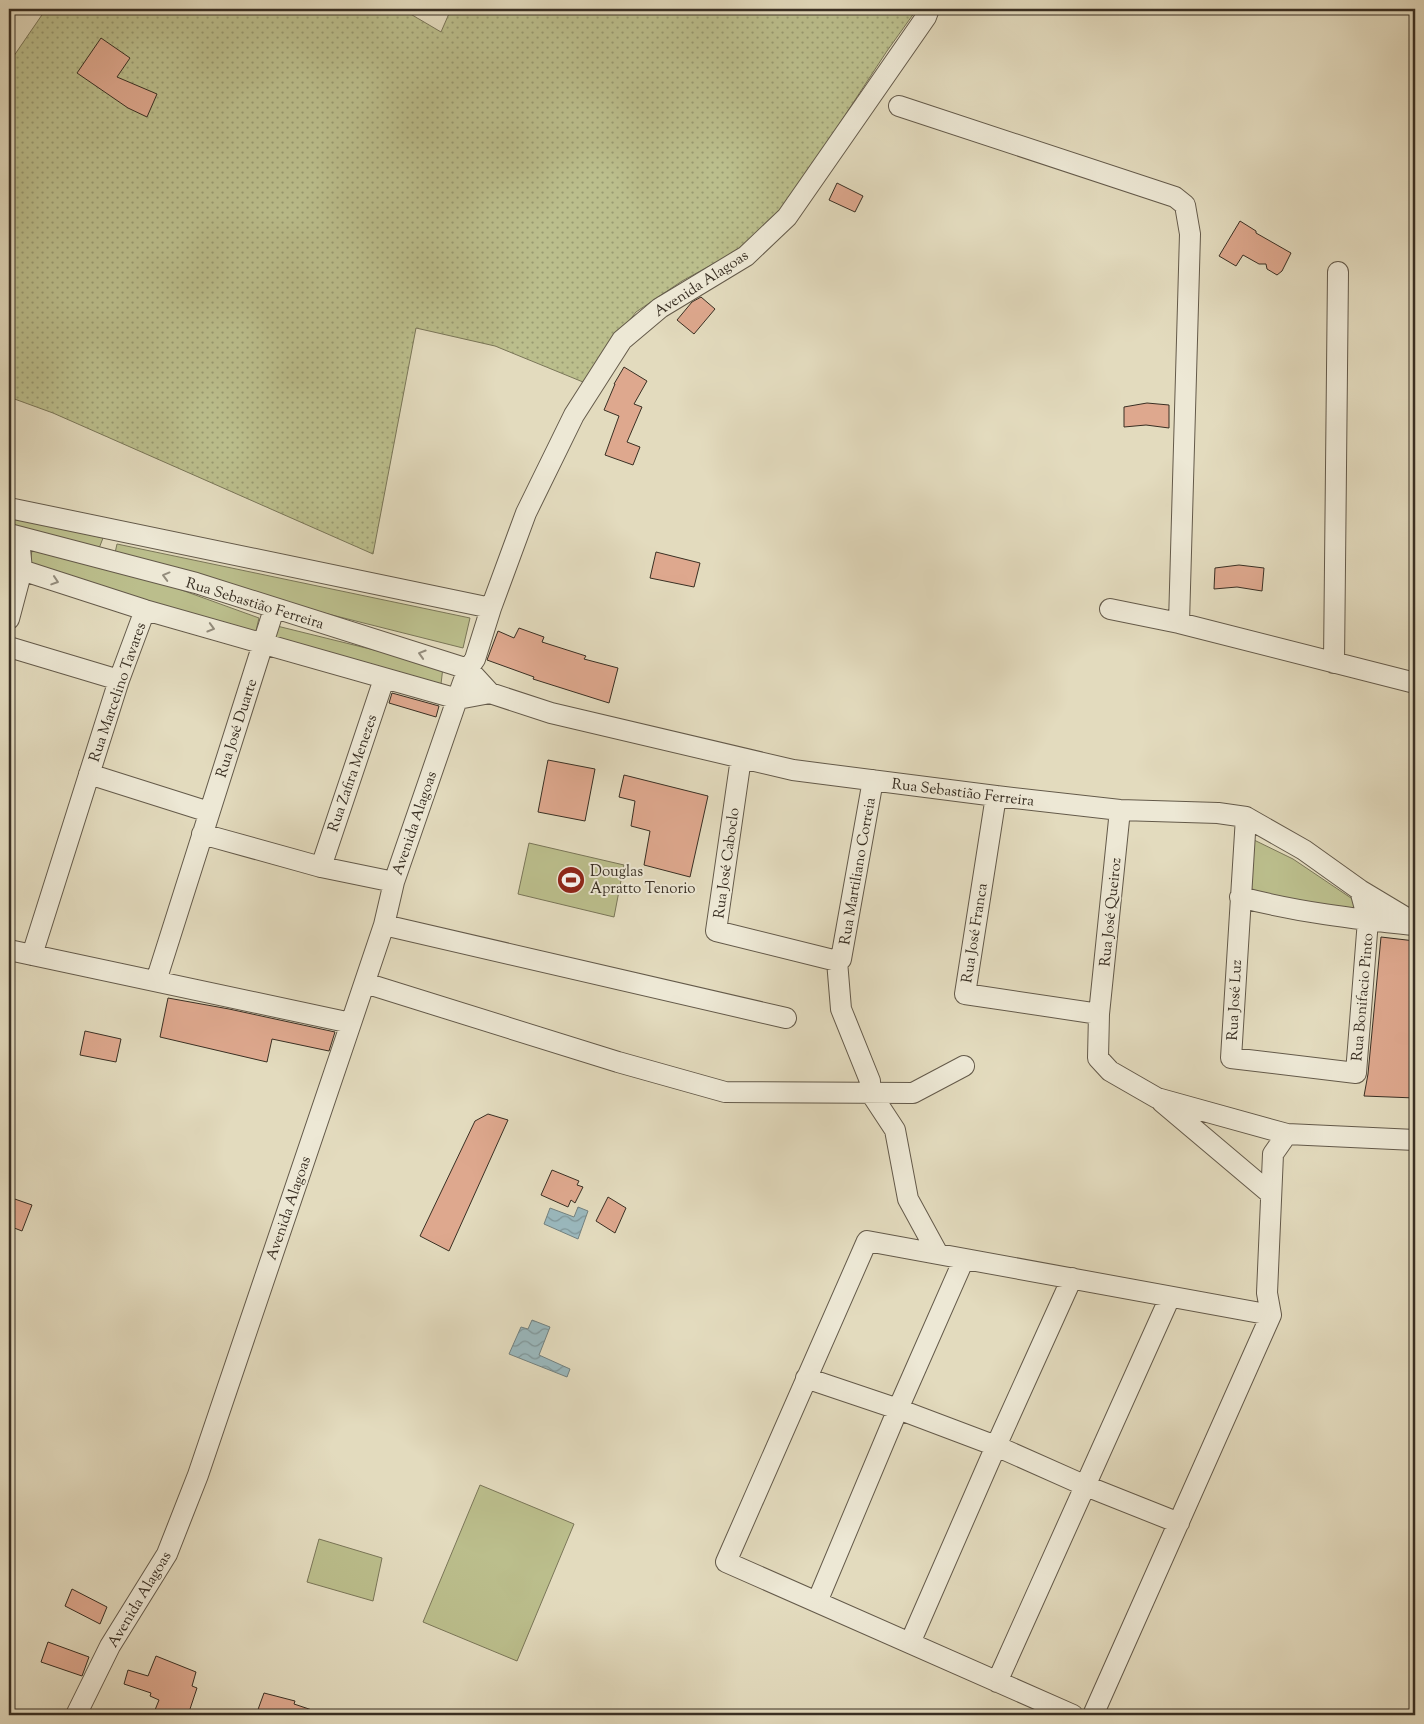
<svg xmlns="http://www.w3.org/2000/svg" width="1424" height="1724" font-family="'Sorts Mill Goudy',serif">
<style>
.grass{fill:url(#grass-dots);stroke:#7a7658}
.green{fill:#bbbe8c;stroke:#7a7658}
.water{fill:url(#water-waves);stroke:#73817f}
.building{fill:#dea88e;stroke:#392f23}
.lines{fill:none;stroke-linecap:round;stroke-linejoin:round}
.minor-casing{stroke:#645a4a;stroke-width:22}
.minor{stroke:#ede8d5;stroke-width:20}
.oneway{stroke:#938c7c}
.labels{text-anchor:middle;stroke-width:4;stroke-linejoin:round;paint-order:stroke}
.street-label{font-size:15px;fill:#392f23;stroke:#ede8d5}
.poi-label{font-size:15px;fill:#392f23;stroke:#ede8d5;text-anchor:start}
</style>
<defs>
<pattern id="grass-dots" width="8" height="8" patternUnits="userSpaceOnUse" patternTransform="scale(1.25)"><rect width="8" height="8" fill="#bbbe8c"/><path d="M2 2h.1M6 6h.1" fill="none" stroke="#999b72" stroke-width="1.8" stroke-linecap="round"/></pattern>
<pattern id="water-waves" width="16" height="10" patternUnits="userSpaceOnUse" patternTransform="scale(1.25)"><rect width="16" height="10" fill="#9ab8bd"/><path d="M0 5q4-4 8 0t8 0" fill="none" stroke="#7f9699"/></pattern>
</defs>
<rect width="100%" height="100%" fill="#e3dbbe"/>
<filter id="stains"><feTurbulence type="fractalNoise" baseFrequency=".004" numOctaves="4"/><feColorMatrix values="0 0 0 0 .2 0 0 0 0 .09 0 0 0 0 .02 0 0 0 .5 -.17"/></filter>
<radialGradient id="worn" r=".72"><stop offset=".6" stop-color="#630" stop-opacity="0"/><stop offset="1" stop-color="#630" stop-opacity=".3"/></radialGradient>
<path class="grass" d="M46,9h356l39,23 10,-23h466l-30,42 -106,162 -44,38 -55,30 -46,31 -53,70 -88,-36 -79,-18 -43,226 -320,-141 -44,-16v-334z"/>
<path class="green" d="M9,515l94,23 -5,13 -89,-25z
M117,544l353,74 -7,30 -143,-36 -205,-59z
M32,550l108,25 119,43 -4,17 -225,-71z
M277,626l166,41 -2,17 -167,-41z
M1252,839l41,20 61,41 2,12 -106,-17z
M529,843l95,22 -10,52 -96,-23z
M480,1485l94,39 -57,137 -94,-39z
M319,1539l63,19 -9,43 -66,-19z"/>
<path class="water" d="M578,1207l10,4 -10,28 -34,-15 6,-16 24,9z
M532,1320l18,7 -11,28 31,14 -3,8 -58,-23 12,-27 7,2z"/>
<path class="building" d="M101,38l29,20 -13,19 40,17 -10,23 -19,-9 -51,-35z
M837,183l26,13 -8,16 -26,-12z
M1240,221l16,10v2l35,20 -9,18 -5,4 -10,-6 -1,-5h-7l-16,-9 -7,11 -17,-10z
M701,297l14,12 -21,25 -17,-14 15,-18z
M624,367l23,14 -13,23 8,3 -15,35 13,5 -7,18 -28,-10 14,-39 -15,-6 11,-26h-1z
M1147,403l22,2v23l-23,-3 -22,2v-20z
M656,552l44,11 -6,24 -44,-9z
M1239,565l25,3 -2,23 -25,-4 -23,2 1,-21z
M519,628l25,9 -2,5 44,14 -2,3 34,9 -9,35 -76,-24 1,-2 -47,-17 11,-29 16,7z
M392,693l47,13 -3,11 -47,-14z
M548,760l47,9 -10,52 -47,-9z
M624,775l84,21 -18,81 -46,-12 6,-34 -19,-5 4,-25 -16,-4z
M1381,937l34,4v157l-51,-2 4,-22z
M168,998l61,11 106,23 -6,19 -57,-12 -5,23 -107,-25z
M85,1031l36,8 -5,23 -36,-7z
M488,1114l20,6 -59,131 -29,-15 55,-115z
M552,1170l27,11 -2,4 6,2 -8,16 -4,-3 -3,7 -27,-12z
M9,1197l23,8 -10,26 -13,-5z
M608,1197l18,11 -11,25 -19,-12z
M72,1589l35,18 -7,17 -35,-18z
M48,1642l41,15 -7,19 -41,-14z
M156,1656l40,16 -4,14 5,2 -9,27h-35l6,-15 -9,-4 1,-3 -27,-9 4,-14 20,6z
M264,1693l31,8 -1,3 27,9v2h-65z"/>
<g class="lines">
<defs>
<path id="minor" d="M899,106l276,91 10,8 5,29 -11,389
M9,508l482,100
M9,534l187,49 272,86 22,24
M9,566l136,44 313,89 32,-6 61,20 242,57 203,26 124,14 98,3 28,4 58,33 56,40 55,33
M1110,609l69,14 236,60
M9,619l13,-49 -3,-32
M9,647l110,33
M1334,663l4,-391
M741,758l-25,173 121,30 4,-2 32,-179
M89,774l120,38
M996,796l-31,198 134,20
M1120,810l-21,204 -1,44 12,13 47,27 130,36
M1246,817l-15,241 125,15 12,-153 -8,-30
M202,834l119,33 73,15
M321,867l63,-188
M1240,897c57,15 115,22 173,28
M384,925l402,93
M9,950l342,73
M32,955l87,-275 26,-70
M837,961l4,48 29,72v11l25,38 13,69 30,55
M156,981l118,-372
M365,983l253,79 107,30 188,1 51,-27
M1162,1102l109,92
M806,1378l92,31 98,37 90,40 93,37
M817,1602l81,-193 66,-150
M910,1643l86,-197 76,-168
M997,1682l173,-385
M76,1715l34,-69 57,-92 31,-79 153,-452 33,-98 10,-43 68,-197 6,-16 7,-10 16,-51 35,-95 48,-98 48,-75 38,-32 86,-52 41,-39 139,-200 3,-8
M1073,1715l-347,-153 141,-321 404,74
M1093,1715l178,-400 -4,-22 6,-139 14,-20 128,6"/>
</defs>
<use href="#minor" class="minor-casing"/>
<use href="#minor" class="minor"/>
</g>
<defs><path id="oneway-chevron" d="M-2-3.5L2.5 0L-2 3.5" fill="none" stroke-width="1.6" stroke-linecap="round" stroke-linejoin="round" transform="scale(1.25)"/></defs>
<g class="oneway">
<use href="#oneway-chevron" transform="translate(166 576) rotate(-165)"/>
<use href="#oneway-chevron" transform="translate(55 581) rotate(18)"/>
<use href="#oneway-chevron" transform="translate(211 628) rotate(16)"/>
<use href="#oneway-chevron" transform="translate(422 654) rotate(-163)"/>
</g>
<defs>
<symbol id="stadium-disc" viewBox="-11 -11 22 22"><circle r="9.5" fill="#8f2418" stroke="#ede8d5"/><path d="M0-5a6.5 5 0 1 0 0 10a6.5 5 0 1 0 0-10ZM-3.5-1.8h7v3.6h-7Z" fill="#fff"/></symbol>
</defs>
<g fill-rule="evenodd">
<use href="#stadium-disc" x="555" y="864" width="32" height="32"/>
</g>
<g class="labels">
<g class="street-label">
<text transform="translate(701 283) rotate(-33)" y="5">Avenida Alagoas</text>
<text transform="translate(255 603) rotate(17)" y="5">Rua Sebastião Ferreira</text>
<text transform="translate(117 692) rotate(-71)" y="5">Rua Marcelino Tavares</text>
<text transform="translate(236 728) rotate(-72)" y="5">Rua José Duarte</text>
<text transform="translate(352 773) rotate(-71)" y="5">Rua Zafira Menezes</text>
<text transform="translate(963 792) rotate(7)" y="5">Rua Sebastião Ferreira</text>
<text transform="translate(414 823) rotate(-71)" y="5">Avenida Alagoas</text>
<text transform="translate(726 863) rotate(-82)" y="5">Rua José Caboclo</text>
<text transform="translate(857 871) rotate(-80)" y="5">Rua Martiliano Correia</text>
<text transform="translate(1110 912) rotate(-84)" y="5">Rua José Queiroz</text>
<text transform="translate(974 933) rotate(-81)" y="5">Rua José Franca</text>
<text transform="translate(1362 997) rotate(-85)" y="5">Rua Bonifacio Pinto</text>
<text transform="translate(1234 1000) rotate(-87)" y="5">Rua José Luz</text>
<text transform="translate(288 1208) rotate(-71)" y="5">Avenida Alagoas</text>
<text transform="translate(139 1599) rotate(-59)" y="5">Avenida Alagoas</text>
</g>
<g class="poi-label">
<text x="590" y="876">Douglas<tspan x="590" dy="17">Apratto Tenorio</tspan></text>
</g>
</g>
<rect width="1424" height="1724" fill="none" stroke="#e3dbbe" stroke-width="30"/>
<rect x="10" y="10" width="1404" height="1704" fill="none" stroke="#392f23" stroke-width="2.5"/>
<rect x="15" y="15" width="1394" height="1694" fill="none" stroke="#392f23"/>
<rect width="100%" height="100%" filter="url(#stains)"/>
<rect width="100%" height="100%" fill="url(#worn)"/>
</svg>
